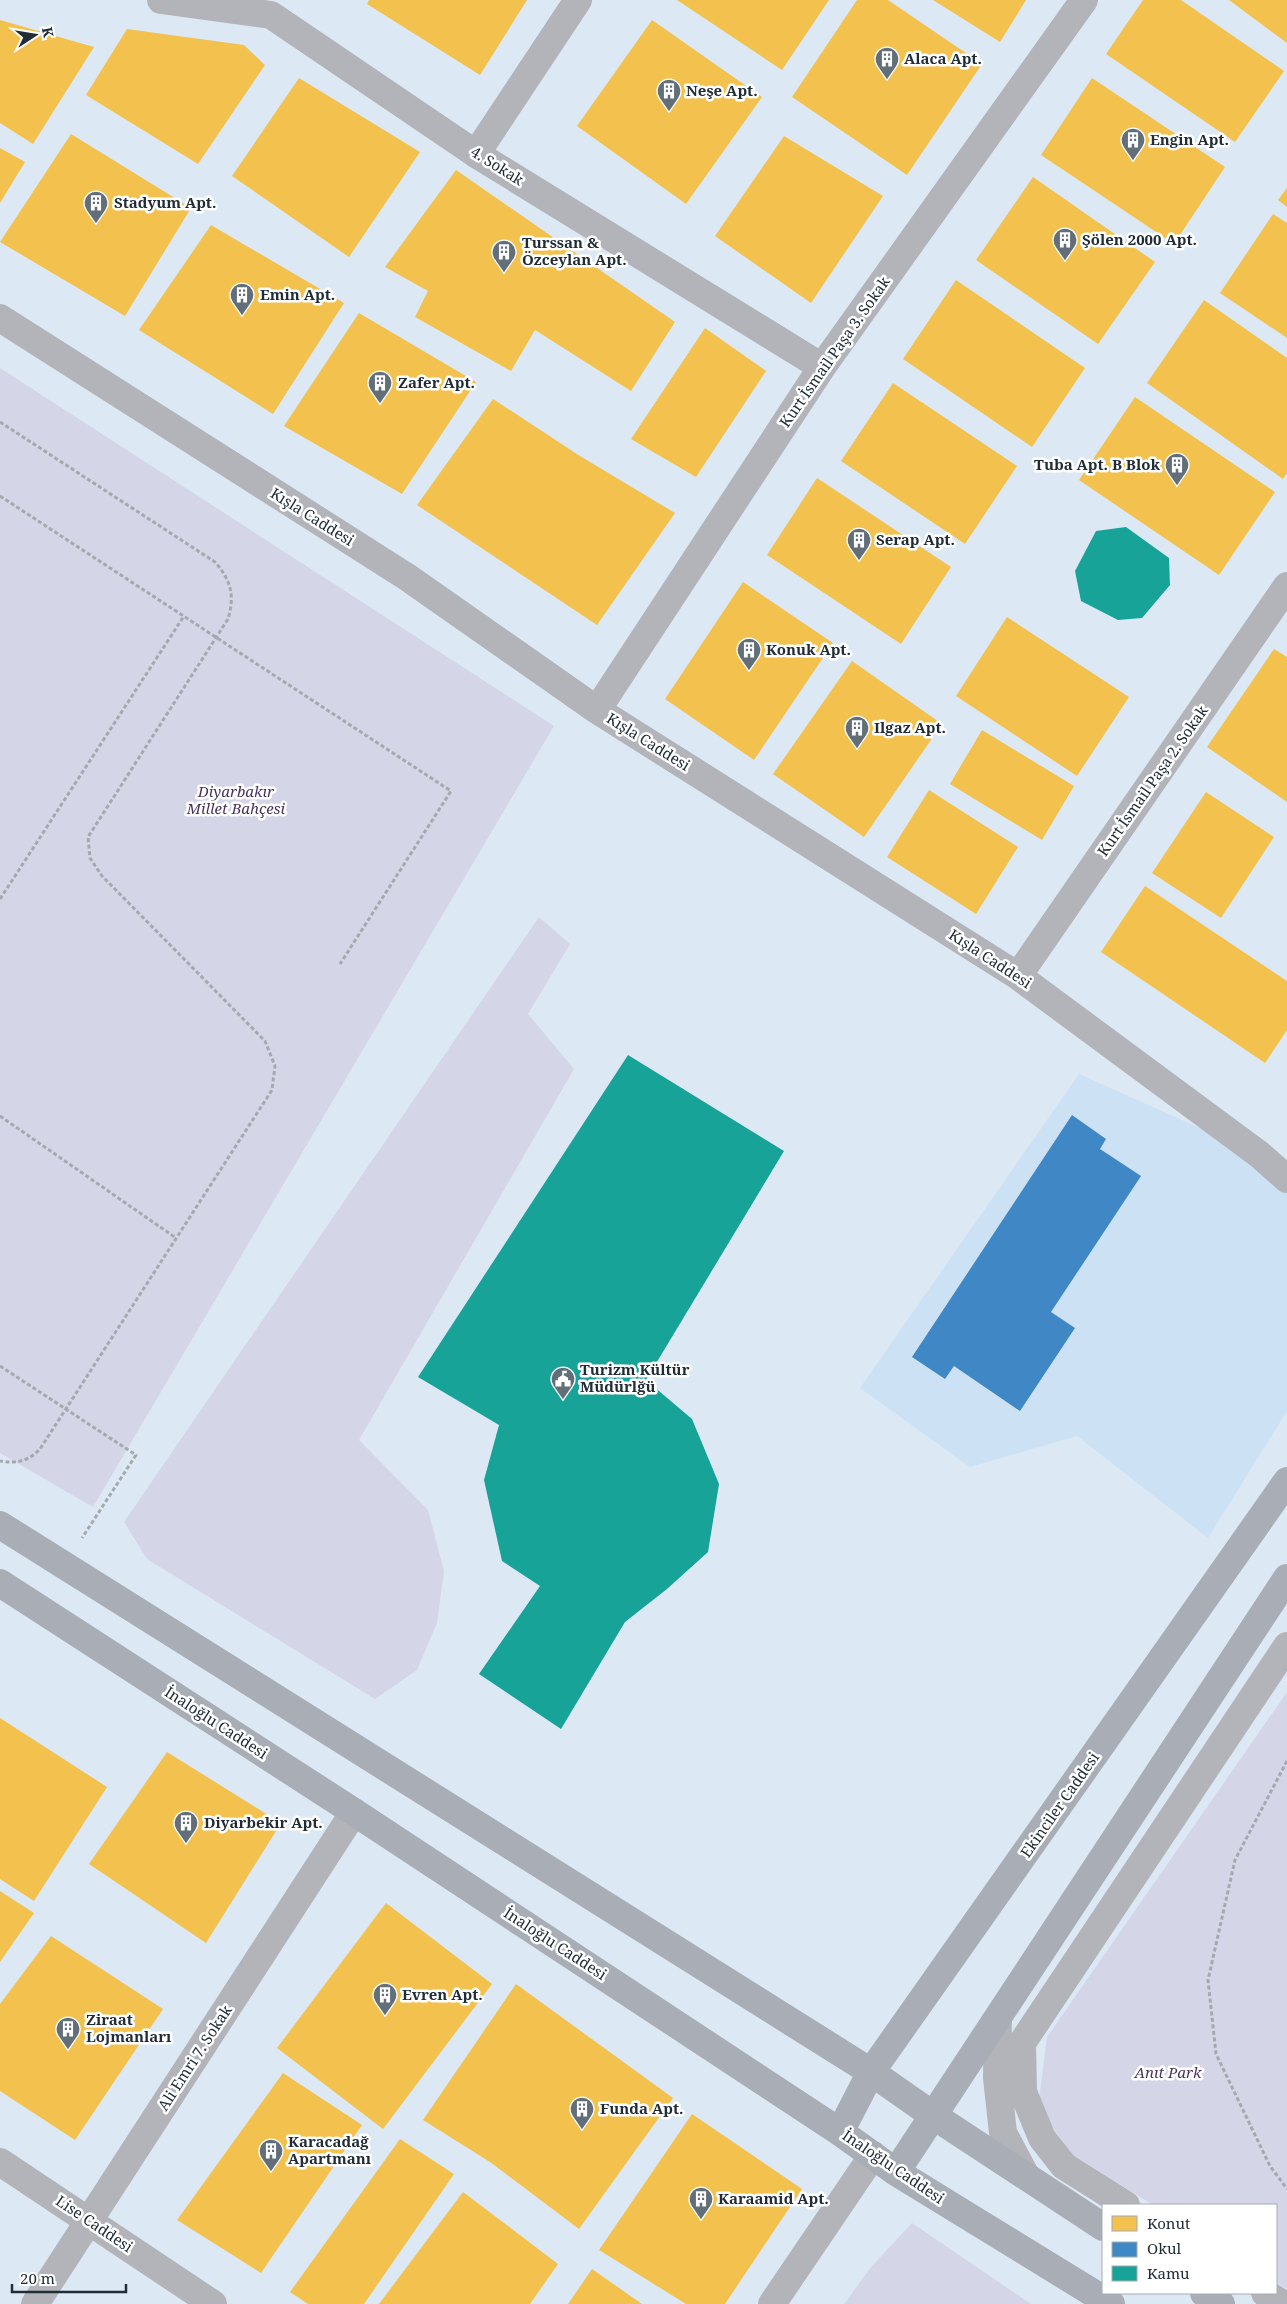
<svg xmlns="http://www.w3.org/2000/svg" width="1287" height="2304" font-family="'Noto Serif',serif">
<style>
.built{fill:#cce1f3}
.green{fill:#d5d5e8}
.homes{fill:#f2c14e}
.schools{fill:#3f88c5}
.public{fill:#17a398}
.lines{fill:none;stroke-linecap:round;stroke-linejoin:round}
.path{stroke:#a5a9af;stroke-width:3;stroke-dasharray:4 2.5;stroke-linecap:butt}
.minor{stroke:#b2b4ba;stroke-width:28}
.major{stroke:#a9aeb6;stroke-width:28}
.labels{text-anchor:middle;stroke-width:5;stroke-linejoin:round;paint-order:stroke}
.poi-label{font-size:15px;font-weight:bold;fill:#212d36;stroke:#fff;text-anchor:start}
.street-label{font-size:15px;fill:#212d36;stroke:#fff}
.park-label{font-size:15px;font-style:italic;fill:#47345d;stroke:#fff}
</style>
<rect width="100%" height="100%" fill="#dce9f4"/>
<path class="built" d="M1079,1074l181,81 27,29v227l-79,127 -131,-102 -107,31 -110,-79z"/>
<path class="green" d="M0,368l554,358 -461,781 -93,-54z
M539,917l31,27 -42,70 46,55 -215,371 69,70 16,61 -7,52 -20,47 -42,29 -228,-140 -23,-37z
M1287,1692v597l-11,-7v-77h-123l-80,-50 -35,-48 9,-70z
M912,2223l119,81h-187l27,-37z"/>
<path class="homes" d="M369,0h158l-47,75 -113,-71z
M677,0h152l-47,70z
M857,0h31l94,64 -75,111 -115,-78z
M933,0h93l-26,42z
M1143,0h38l103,71 -49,71 -129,-88z
M1229,0h58v43z
M0,20l94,27 -61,97 -33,-21z
M652,20l110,77 -76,107 -109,-78z
M127,29l117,16 21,20 -67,99 -112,-69z
M299,78l121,74 -71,105 -117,-81z
M1092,78l133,89 -51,77 -133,-89z
M71,134l120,74 -66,108 -125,-74z
M784,136l99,60 -72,107 -96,-67z
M0,148l25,14 -25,41z
M456,170l219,152 -44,69 -96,-61 -24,41 -96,-54 13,-26 -43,-24z
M1033,177l122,85 -57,82 -122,-84z
M1287,188v19l-9,-7z
M1273,214l14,9v115l-67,-45z
M211,225l133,78 -71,111 -134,-84z
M956,280l129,88 -53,79 -129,-88z
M1204,300l83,58v115l-4,6 -136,-96z
M359,313l117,69 -74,112 -118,-68z
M705,328l61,43 -70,106 -65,-38z
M893,383l124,83 -52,78 -124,-83z
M1135,397l140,95 -56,83 -140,-95z
M493,399l87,57 95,57 -78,112 -180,-120z
M817,478l134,89 -50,77 -134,-89z
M743,582l90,61 -79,117 -89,-61z
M1007,617l122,80 -52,79 -121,-80z
M1274,649l13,8v145l-80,-55z
M852,661l90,63 -78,113 -91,-63z
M982,730l92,56 -32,54 -92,-56z
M929,790l89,57 -42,67 -89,-57z
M1206,792l68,45 -53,81 -69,-45z
M1145,886l142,95v49l-22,33 -164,-111z
M0,1718l107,69 -73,114 -34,-22z
M167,1752l114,71 -75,120 -117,-79z
M0,1891l34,22 -34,49z
M386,1903l106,81 -109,145 -106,-81z
M51,1936l112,73 -88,131 -75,-49v-87z
M516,1984l157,114 -94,131 -89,-67 -67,-42z
M283,2073l79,52 -101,148 -84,-53z
M692,2114l110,75 -77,115h-39l-87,-54z
M400,2139l54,35 -90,130h-56l-18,-12z
M463,2192l95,72 -28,40h-151z
M592,2269l50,35h-74z"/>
<path class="schools" d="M1072,1115l34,24 -6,10 41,27 -90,136 24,16 -55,83 -66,-45 -9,13 -33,-22z"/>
<path class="public" d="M1126,527l43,31 1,27 -28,33 -24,2 -37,-19 -6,-30 21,-40z
M628,1055l156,96 -138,229 46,39 27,65 -11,68 -41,37 -42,33 -64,107 -82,-55 61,-88 -38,-25 -18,-81 15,-55 -81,-48z"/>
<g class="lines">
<path class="path" d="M0,422l215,140c16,18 20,34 13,57l-140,218 2,21 12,18 163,165 10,25 -3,24 -232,359c-11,12 -24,15 -40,12
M0,496l451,295 -111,173
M0,899l184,-283
M0,1116l176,122
M0,1366l136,89 -54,83
M1287,1761l-52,99 -27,120 8,74 54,112 17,23"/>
<path class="minor" d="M161,0l110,15 205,139 346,213
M476,154l102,-154
M0,318l407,259 190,133 421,266 242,179 27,24
M597,710l225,-343 262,-367
M1018,976l269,-390
M998,2018l-1,60 6,55 23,43
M0,2162l213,142
M1126,2205l-62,-39 -22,-28 -19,-46 -1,-49 265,-397
M1265,2293l18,11
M35,2304l319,-492
M772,2304l101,-149"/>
<path class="major" d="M0,1525l871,547 63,44 169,111
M0,1583l354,229 486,320 56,40 215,132
M840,2132l31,-60 416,-591
M896,2172l391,-594
M1204,2293l17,11"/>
</g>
<defs>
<symbol id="building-pin" viewBox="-11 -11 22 30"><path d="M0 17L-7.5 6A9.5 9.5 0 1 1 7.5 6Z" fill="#626f78" stroke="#fff"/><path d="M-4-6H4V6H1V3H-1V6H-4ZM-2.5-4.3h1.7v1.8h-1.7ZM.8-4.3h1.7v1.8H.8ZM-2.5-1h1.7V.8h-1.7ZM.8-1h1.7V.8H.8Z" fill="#fff"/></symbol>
<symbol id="civic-pin" viewBox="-11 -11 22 30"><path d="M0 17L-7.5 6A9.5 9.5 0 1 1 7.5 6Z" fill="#626f78" stroke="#fff"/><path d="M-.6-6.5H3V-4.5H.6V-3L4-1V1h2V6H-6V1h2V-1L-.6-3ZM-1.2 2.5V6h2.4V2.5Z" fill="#fff"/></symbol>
</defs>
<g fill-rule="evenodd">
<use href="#building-pin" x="873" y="45" width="28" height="38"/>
<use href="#building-pin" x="655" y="77" width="28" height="38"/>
<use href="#building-pin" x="1119" y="126" width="28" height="38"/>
<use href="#building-pin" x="82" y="189" width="28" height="38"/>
<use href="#building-pin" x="1051" y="226" width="28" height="38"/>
<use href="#building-pin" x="490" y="238" width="28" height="38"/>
<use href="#building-pin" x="228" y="281" width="28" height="38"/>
<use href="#building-pin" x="366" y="369" width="28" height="38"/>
<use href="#building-pin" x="1163" y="451" width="28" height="38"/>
<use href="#building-pin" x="845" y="526" width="28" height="38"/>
<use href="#building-pin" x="735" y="636" width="28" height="38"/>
<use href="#building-pin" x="843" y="714" width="28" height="38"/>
<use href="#civic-pin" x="549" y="1365" width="28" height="38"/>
<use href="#building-pin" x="172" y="1809" width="28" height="38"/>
<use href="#building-pin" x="371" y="1981" width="28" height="38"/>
<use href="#building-pin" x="54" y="2015" width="28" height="38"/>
<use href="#building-pin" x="568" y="2095" width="28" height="38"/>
<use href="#building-pin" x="257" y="2137" width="28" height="38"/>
<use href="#building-pin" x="687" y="2185" width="28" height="38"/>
</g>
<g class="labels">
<g class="poi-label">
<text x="904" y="64">Alaca Apt.</text>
<text x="686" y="96">Neşe Apt.</text>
<text x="1150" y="145">Engin Apt.</text>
<text x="114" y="208">Stadyum Apt.</text>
<text x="1082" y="245">Şölen 2000 Apt.</text>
<text x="522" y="248">Turssan &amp;<tspan x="522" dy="17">Özceylan Apt.</tspan></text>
<text x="260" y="300">Emin Apt.</text>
<text x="398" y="388">Zafer Apt.</text>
<text x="1160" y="470" text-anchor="end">Tuba Apt. B Blok</text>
<text x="876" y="545">Serap Apt.</text>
<text x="766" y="655">Konuk Apt.</text>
<text x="874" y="733">Ilgaz Apt.</text>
<text x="580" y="1375">Turizm Kültür<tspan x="580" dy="17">Müdürlğü</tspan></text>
<text x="204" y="1828">Diyarbekir Apt.</text>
<text x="402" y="2000">Evren Apt.</text>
<text x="86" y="2025">Ziraat<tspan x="86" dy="17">Lojmanları</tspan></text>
<text x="600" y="2114">Funda Apt.</text>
<text x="288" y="2147">Karacadağ<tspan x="288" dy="17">Apartmanı</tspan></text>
<text x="718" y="2204">Karaamid Apt.</text>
</g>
<g class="street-label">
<text transform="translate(497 166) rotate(32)" y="5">4. Sokak</text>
<text transform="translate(835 352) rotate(-55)" y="5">Kurt İsmail Paşa 3. Sokak</text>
<text transform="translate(312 517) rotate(32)" y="5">Kışla Caddesi</text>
<text transform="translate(648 742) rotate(32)" y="5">Kışla Caddesi</text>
<text transform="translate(1153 781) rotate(-55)" y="5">Kurt İsmail Paşa 2. Sokak</text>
<text transform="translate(990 959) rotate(33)" y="5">Kışla Caddesi</text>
<text transform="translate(216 1723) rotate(33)" y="5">İnaloğlu Caddesi</text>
<text transform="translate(1060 1805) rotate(-55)" y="5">Ekinciler Caddesi</text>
<text transform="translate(555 1944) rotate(33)" y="5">İnaloğlu Caddesi</text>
<text transform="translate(195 2058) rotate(-57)" y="5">Ali Emri 7. Sokak</text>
<text transform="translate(893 2167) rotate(34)" y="5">İnaloğlu Caddesi</text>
<text transform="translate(94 2224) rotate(34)" y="5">Lise Caddesi</text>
</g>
<g class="park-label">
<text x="236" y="797">Diyarbakır<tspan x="236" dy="17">Millet Bahçesi</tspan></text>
<text x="1168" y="2078">Anıt Park</text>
</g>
</g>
<rect x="1102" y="2204" width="175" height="90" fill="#ffffff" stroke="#a6abaf"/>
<rect x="1112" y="2216" width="25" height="15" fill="#f2c14e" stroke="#a6abaf"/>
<text x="1147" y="2229" font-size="15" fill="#212d36">Konut</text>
<rect x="1112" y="2242" width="25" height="15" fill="#3f88c5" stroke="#a6abaf"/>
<text x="1147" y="2254" font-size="15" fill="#212d36">Okul</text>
<rect x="1112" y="2266" width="25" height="15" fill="#17a398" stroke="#a6abaf"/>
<text x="1147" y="2279" font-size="15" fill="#212d36">Kamu</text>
<g transform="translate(35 35) rotate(78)" stroke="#ffffff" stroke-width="4" paint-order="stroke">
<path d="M0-4L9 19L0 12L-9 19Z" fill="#212d36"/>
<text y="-8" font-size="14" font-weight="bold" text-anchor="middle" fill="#212d36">K</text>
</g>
<path d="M12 2284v8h114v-8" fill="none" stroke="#212d36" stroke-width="2.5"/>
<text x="20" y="2284" font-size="15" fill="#212d36" stroke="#ffffff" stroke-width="4" paint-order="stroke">20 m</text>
</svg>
